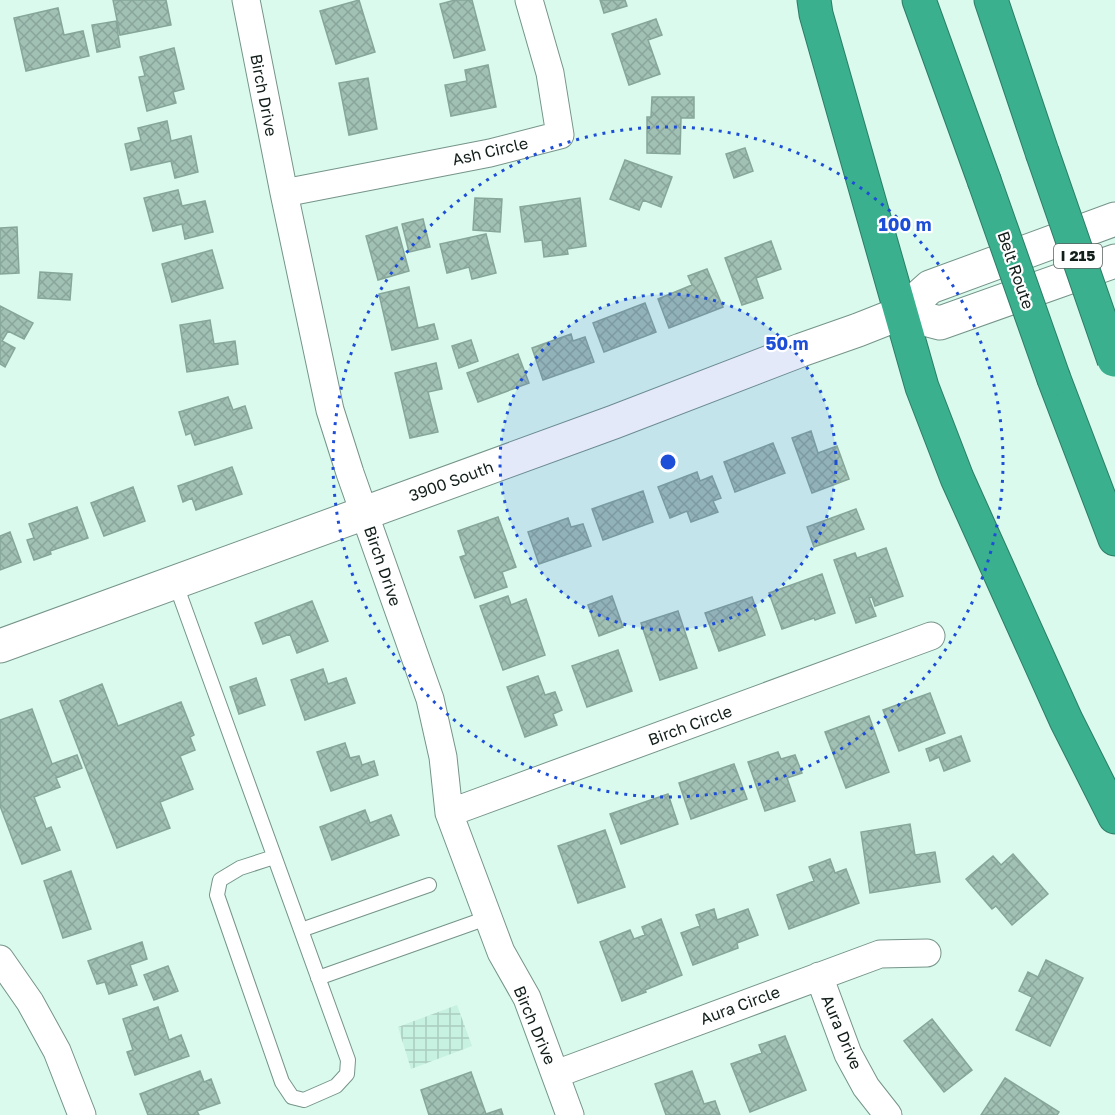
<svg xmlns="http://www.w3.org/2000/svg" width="1115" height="1115" font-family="'Golos Text',sans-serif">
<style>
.industrial{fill:url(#industrial-grid)}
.building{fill:url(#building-cross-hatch);stroke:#87a69a;stroke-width:1.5}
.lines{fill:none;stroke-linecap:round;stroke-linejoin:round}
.service-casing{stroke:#769489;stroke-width:16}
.minor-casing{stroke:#769489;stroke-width:29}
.secondary-casing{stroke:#769489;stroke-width:35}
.motorway-casing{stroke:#2c7d65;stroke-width:35}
.service{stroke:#fff;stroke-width:14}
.minor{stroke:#fff;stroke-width:27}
.secondary{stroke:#fff;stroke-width:33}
.motorway{stroke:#3ab08e;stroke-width:33}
.motorway-bridge-casing{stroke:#2c7d65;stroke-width:35;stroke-linecap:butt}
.motorway-bridge{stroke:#3ab08e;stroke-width:33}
.ring{fill:none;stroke:#1d4ed8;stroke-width:3;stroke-dasharray:3 6}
.labels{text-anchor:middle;stroke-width:4.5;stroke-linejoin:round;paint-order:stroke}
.shield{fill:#fff;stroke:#59625f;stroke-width:1.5}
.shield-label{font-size:15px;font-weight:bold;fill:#121e1a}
.street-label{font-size:16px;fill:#121e1a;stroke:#fff}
.centre{fill:#1d4ed8;stroke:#fff;stroke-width:3}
.ring-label{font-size:18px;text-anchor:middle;font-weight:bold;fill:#1d4ed8;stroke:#fff;stroke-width:4.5;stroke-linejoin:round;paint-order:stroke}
</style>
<defs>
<pattern id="industrial-grid" width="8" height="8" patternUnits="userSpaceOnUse" patternTransform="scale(1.5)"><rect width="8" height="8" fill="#c7f1e1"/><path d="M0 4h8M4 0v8" fill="none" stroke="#aacec0"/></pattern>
<pattern id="building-cross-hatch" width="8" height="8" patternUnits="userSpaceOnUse" patternTransform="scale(1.5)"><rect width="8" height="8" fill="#a1c1b5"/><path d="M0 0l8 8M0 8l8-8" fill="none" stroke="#8aa59b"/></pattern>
</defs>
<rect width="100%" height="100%" fill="#d9faed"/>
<path class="industrial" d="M457,1005l15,41 -61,23 -13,-42z"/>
<path class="building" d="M113,0h53l5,25 -51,10z
M359,0l16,52 -39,12 -16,-53z
M455,0h17l13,50 -31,8 -14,-54z
M600,0h25l2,6 -23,7z
M58,8l6,27 19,-4 6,25 -63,15 -12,-53z
M656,19l6,16 -14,5 12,34 -31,11 -17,-51z
M116,21l4,26 -23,5 -5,-27z
M174,48l10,41 -11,3 3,11 -29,8 -8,-34 6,-1 -5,-19z
M488,65l8,42 -45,9 -6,-31 22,-4 -2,-11z
M368,78l9,51 -28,6 -10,-52z
M652,97h42v21h-13l-1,36 -33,-1v-36h4z
M167,121l4,20 20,-5 7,36 -23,6 -4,-17 -40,9 -6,-26 16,-4 -3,-12z
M745,148l8,23 -19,7 -8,-24z
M625,160l47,17 -11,30 -18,-7 -4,10 -29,-11z
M178,190l4,16 23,-5 8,31 -28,7 -3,-15 -29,7 -9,-33z
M475,198l27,1 -2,33 -27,-2z
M580,198l6,48 -19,3 1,5 -24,3 -2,-17 -17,2 -5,-35z
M423,219l7,28 -21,5 -7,-28z
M17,227l2,46 -19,1v-46z
M397,227l12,44 -31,9 -12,-44z
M486,234l10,39 -24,6 -3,-12 -22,6 -7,-29z
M771,241l10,28 -25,9 7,20 -21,7 -17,-47z
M212,250l11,38 -51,14 -10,-38z
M707,269l16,38 -54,21 -11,-29 34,-14 -4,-9z
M40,272l32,2 -2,26 -32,-2z
M409,287l9,41 16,-4 4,15 -46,11 -13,-56z
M645,303l11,29 -52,20 -11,-29z
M0,306l33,17 -9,16 -16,-8 -6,10 13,7 -10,19 -5,-3z
M210,320l4,24 21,-3 3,23 -51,8 -7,-47z
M571,334l2,7 12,-4 9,25 -51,18 -11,-32z
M471,340l7,21 -19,7 -7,-22z
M518,354l11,29 -51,19 -11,-29z
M436,363l6,26 -14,3 10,40 -28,6 -15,-65z
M228,397l5,13 12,-4 7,22 -57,17 -4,-12 -5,2 -7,-23z
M811,431l7,22 19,-7 12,33 -37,14 -20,-55z
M773,443l12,30 -50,19 -11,-30z
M232,467l10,27 -46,16 -4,-12 -9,4 -5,-16z
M697,472l3,9 12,-5 9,22 -8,3 5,11 -27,10 -4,-11 -17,7 -12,-31z
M133,487l12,34 -41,15 -13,-33z
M643,491l10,31 -50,18 -11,-31z
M77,507l11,31 -38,13 1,3 -17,6 -7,-20 7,-2 -5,-14z
M856,509l8,20 -50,18 -7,-20z
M498,517l18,50 -14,5 5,15 -32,11 -15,-41 6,-2 -8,-24z
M568,518l3,9 12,-3 8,22 -52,18 -11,-32z
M10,532l11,30 -21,8v-34z
M886,548l17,48 -28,10 -3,-9 -3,1 7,18 -20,7 -22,-63 21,-7 2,5z
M822,574l13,39 -20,7 -1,-2 -32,11 -13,-36z
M508,596l3,9 15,-6 19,56 -42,15 -23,-64z
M612,596l11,31 -24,9 -11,-31z
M752,597l13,38 -46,16 -14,-38z
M312,601l16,40 -31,12 -7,-19 -27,10 -8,-21z
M678,611l19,57 -37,12 -19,-57z
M618,650l14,41 -45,16 -15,-41z
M323,669l5,15 18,-6 9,25 -50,17 -14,-40z
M538,676l7,19 10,-3 7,18 -9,4 4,11 -32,12 -18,-50z
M256,678l9,27 -26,9 -9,-27z
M102,684l16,42 63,-24 13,33 -4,2 5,13 -15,6 13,33 -33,13 10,26 -53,20 -57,-147z
M930,693l15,40 -46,18 -16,-41z
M32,709l20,55 25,-9 5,13 -26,10 4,9 -26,10 12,32 5,-2 9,23 -38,14 -22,-58v-86z
M869,716l20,56 -43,16 -21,-56z
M961,736l9,25 -26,10 -5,-14 -9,4 -4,-12z
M345,743l5,15 9,-2 3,9 12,-4 4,14 -47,16 -14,-39z
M778,752l3,7 14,-4 7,18 -15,5 8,23 -30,10 -17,-49z
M734,764l13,35 -56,20 -12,-36z
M668,794l10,30 -57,20 -11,-30z
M365,810l5,13 21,-8 8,20 -67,25 -12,-33z
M910,824l5,31 20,-3 5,30 -70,11 -9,-61z
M605,830l20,57 -47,16 -20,-57z
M1013,854l35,40 -36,31 -16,-19 -4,3 -26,-30 27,-23 8,9z
M830,859l5,14 11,-4 13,34 -70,26 -12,-34 37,-14 -5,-14z
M71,871l20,58 -28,9 -19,-57z
M714,909l3,11 31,-11 10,26 -21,8 1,5 -45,17 -12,-32 19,-7 -4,-11z
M661,919l21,56 -37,15 1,2 -24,9 -22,-59 30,-12 4,9 11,-4 -3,-8z
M142,942l5,17 -17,6 7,20 -28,9 -4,-12 -8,2 -9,-23z
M1046,960l37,18 -33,68 -34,-16 16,-33 -13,-6 9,-19 10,5z
M168,966l10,25 -24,9 -10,-25z
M158,1007l11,33 12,-5 8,21 -54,19 -8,-23 6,-2 -10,-31z
M932,1019l40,51 -28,22 -40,-51z
M785,1036l21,54 -56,22 -19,-48 31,-11 -3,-8z
M200,1071l4,11 7,-3 9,24 -23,8 2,4h-51l-8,-21z
M692,1071l12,33 11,-3 5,14h-54l-11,-31z
M471,1072l15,42 15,-5 2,6h-74l-8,-25z
M1005,1078l54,34 -2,3h-76z"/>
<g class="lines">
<defs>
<path id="service" d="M175,582l173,478 -1,14 -11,12 -32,14 -12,-3 -10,-15 -65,-187 3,-15 20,-12 34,-11
M301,930l128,-45
M318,978l169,-60"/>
<path id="minor" d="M246,0l38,193 46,217 20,63 80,226 13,58 6,56 52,139 26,46 43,117
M284,193l206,-40 70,-18 -10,-62 -21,-73
M449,813l482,-177
M0,959l30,43 27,49 25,64
M819,976l29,78 18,33 22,28
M556,1074l324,-120 47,-1"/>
<path id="secondary" d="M901,313l39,10 175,-62
M0,646l614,-224 187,-72 57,-20 43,-17 29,-26 185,-68"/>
<path id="motorway" d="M814,0l2,14 106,373 35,91 109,242 49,97
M919,0l65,180
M991,0l51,152
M1054,379l61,160"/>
</defs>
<use href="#service" class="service-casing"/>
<use href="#minor" class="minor-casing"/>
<use href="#secondary" class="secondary-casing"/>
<use href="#motorway" class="motorway-casing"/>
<use href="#service" class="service"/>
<use href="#minor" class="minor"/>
<use href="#secondary" class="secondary"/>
<use href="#motorway" class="motorway"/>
<defs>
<path id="motorway-bridge" d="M1042,152l72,208
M984,180l70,199"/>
</defs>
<use href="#motorway-bridge" class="motorway-bridge-casing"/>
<use href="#motorway-bridge" class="motorway-bridge"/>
</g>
<circle cx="668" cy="462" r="168" fill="#1d4ed8" fill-opacity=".12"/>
<g class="ring">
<circle cx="668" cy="462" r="168"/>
<circle cx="668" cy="462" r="335"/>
</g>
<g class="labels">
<rect class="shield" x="1054" y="244" width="48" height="24" rx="4.5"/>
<g class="shield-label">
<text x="1078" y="261">I 215</text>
</g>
<g class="street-label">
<text transform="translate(264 95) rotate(79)" y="6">Birch Drive</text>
<text transform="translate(490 151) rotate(-13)" y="6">Ash Circle</text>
<text transform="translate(1016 270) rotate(71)" y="6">Belt Route</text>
<text transform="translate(451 481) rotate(-20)" y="6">3900 South</text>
<text transform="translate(383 566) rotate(71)" y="6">Birch Drive</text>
<text transform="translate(690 725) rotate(-20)" y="6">Birch Circle</text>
<text transform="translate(740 1005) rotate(-20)" y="6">Aura Circle</text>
<text transform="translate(535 1025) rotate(67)" y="6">Birch Drive</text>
<text transform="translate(842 1032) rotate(67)" y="6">Aura Drive</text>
</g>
</g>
<circle cx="668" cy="462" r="9" class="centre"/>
<g class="ring-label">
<text x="905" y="231">100 m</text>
<text x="787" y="350">50 m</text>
</g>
</svg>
